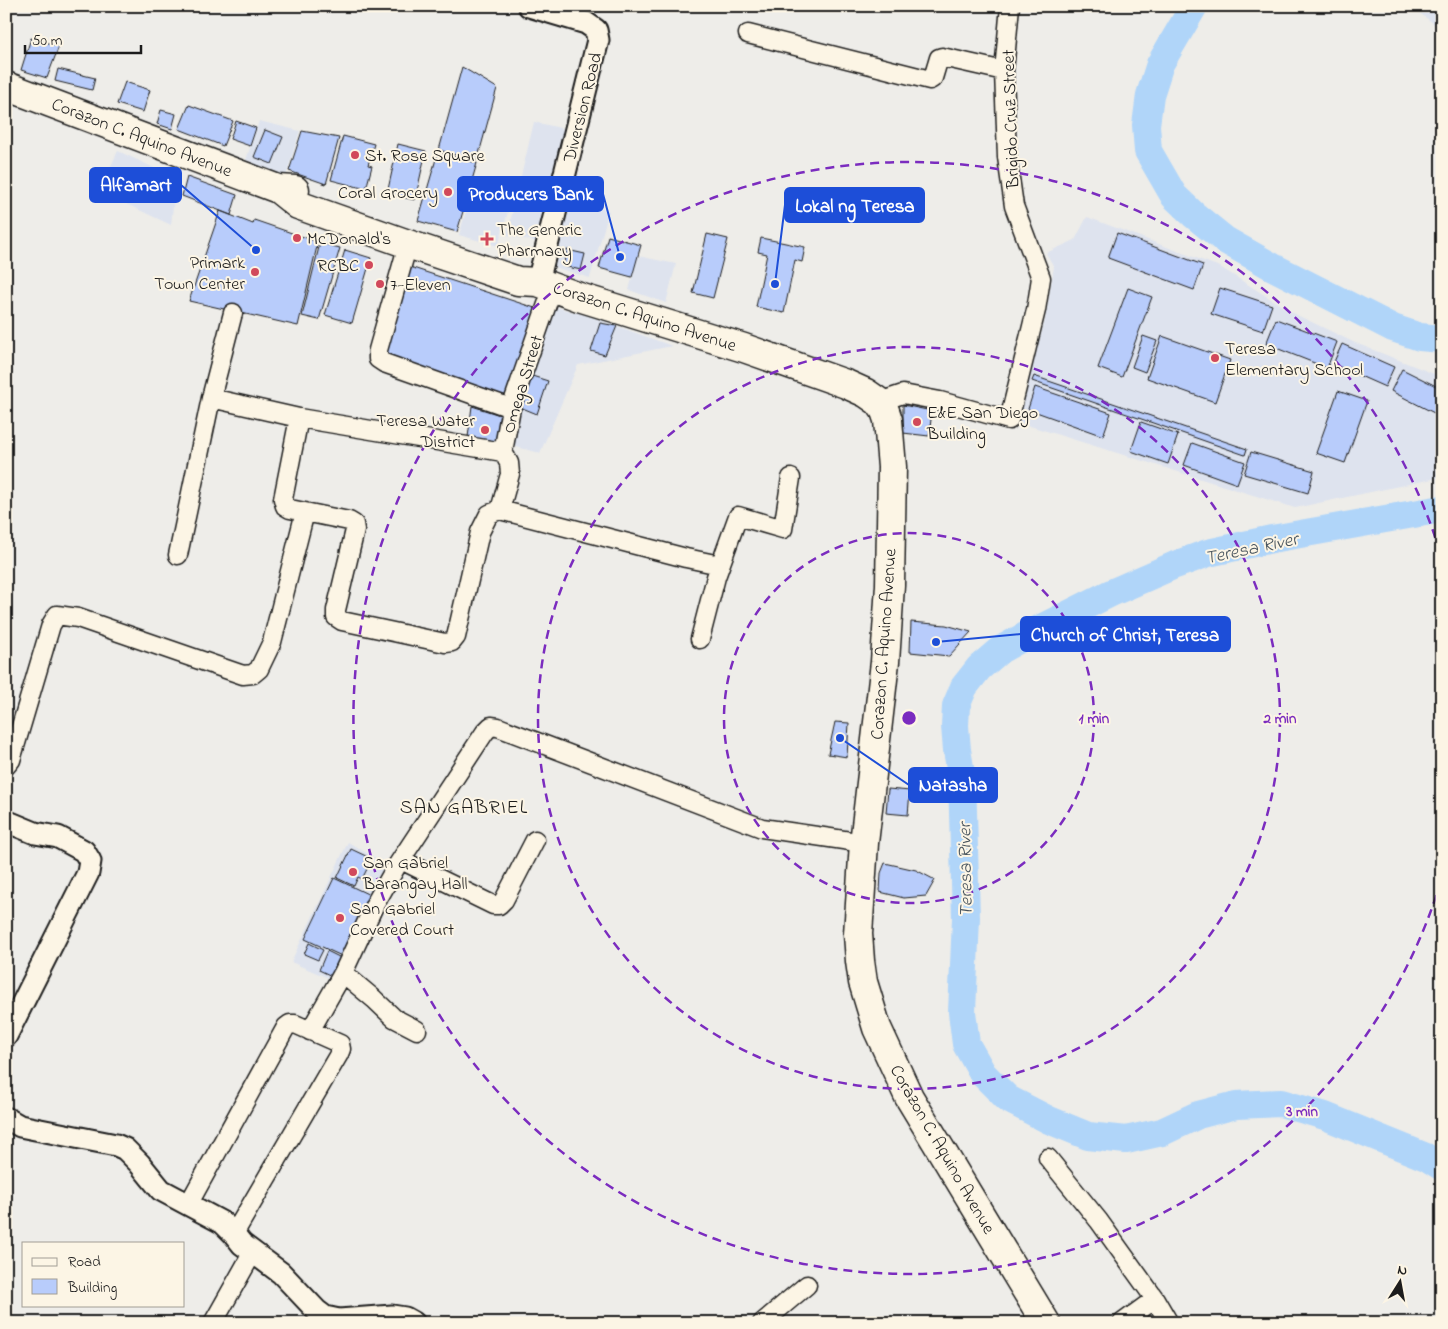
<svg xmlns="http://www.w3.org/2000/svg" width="1448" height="1329" font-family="'Indie Flower',sans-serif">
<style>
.built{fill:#dee3ee}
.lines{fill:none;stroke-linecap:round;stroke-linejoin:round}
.river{stroke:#b0d5f9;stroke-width:28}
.building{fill:#b8ccfb;stroke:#1c1c1c}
.minor-casing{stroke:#1c1c1c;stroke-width:21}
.tertiary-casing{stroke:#1c1c1c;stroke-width:25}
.primary-casing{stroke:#1c1c1c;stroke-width:31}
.minor{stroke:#fcf5e5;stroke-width:18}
.tertiary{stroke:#fcf5e5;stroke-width:21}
.primary{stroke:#fcf5e5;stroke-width:28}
.ring{fill:none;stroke:#7b2cbf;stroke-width:2.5;stroke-dasharray:9 6}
.poi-dot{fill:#d1495b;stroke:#fcf5e5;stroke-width:2}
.labels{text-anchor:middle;stroke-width:4;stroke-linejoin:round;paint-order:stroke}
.street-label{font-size:18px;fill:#1c1c1c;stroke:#fcf5e5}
.poi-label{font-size:18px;fill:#1c1c1c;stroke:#fcf5e5;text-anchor:start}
.water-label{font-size:19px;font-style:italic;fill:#48545e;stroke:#fcf5e5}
.quarter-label{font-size:20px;letter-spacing:1px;fill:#1c1c1c;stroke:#fcf5e5}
.centre{fill:#7b2cbf;stroke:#fcf5e5;stroke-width:2.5}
.ring-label{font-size:15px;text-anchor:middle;font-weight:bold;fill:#7b2cbf;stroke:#fcf5e5;stroke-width:4;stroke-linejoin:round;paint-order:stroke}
.leader{fill:none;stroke:#1d4ed8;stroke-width:2}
.callout-dot{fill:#1d4ed8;stroke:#fcf5e5;stroke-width:2}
.callout{fill:#1d4ed8;stroke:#1d4ed8;stroke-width:2}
.callout-label{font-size:19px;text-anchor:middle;font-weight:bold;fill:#fff}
</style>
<rect width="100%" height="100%" fill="#eeede9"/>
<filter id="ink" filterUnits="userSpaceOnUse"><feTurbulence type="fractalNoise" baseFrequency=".02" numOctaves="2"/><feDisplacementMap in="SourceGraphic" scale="10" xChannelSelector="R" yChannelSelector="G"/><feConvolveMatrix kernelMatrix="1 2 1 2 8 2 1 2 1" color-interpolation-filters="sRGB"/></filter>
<g filter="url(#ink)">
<path class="built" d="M1410,6h32v23l-2,-1z
M259,121l41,10 -14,45 -40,-16z
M534,122l31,7 -28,113 -30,-7z
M118,151l60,28 -4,18 -3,28 -72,-34z
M471,194l39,11 -12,41 -39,-11z
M570,199l39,12 -19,67 -39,-12z
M1087,217l133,50 73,46 60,29 89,35v100l-147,31 -278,-86 28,-102 9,-53 -8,-14 29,-13z
M638,256l38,8 -10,39 -37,-13z
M552,306l40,11 80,29 -94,19 -38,88 -31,-8z
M348,842l56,33 -26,36 -33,74 -54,-23z"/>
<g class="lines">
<path class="river" d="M1194,6l-34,58 -10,31 -4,30 2,26 26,45 20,19 31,25 48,27 120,61 27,9 22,2
M1442,509l-170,30 -64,14 -33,12 -64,28 -84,42 -27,15 -21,18 -15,19 -8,19 -1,20 2,24 5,29 1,33 3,106 -4,94 4,32 17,30 25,25 41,21 39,16 38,4 36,-8 36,-17 38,-10 45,-2 44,13 101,41 16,10"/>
</g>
<path class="building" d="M31,38l28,8 -12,32 -26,-8z
M462,67l35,21 -20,73 -38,-11z
M58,69l37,9 -3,12 -37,-9z
M125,82l25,8 -7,22 -26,-8z
M189,105l44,16 -10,25 -44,-17z
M161,110l15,4 -4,15 -15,-5z
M236,121l20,7 -6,18 -20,-7z
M265,130l18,7 -11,27 -18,-7z
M302,131l37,7 -13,46 -37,-13z
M343,136l31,8 -6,21 4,1 -6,23 -35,-9z
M398,144l28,7 -11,49 -28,-6z
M438,152l39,11 -20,69 -39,-11z
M187,177l50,18 -6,20 -49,-19z
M220,211l33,13 1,-4 64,22 -20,84 -109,-25z
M1117,233l86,32 -9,25 -86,-32z
M707,234l21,5 -15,59 -20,-5z
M608,236l33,9 -9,32 -33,-9z
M761,238l44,9 -3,15 -7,-2 -11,53 -28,-6 11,-53 -9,-2z
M320,243l20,5 -21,72 -17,-4z
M345,250l26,8 -19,65 -27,-8z
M567,250l18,4 -4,16 -18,-4z
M410,267l128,42 -29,89 -128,-42z
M1128,288l24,9 -30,80 -24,-9z
M1220,288l52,17 -9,26 -52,-17z
M1276,319l61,23 -10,26 -61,-24z
M600,323l17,3 -12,29 -14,-4z
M1143,336l14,5 -12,31 -13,-5z
M1162,336l68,24 -15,42 -68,-24z
M1342,344l52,23 -9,20 -52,-23z
M1402,369l40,20v28l-51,-26z
M529,375l19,6 -11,33 -17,-7z
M1034,376l213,73 -2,6 -213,-74z
M1035,387l76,26 -8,23 -75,-27z
M1338,391l29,10 -22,62 -29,-10z
M903,405l29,6 -3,25 -26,-3z
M472,406l31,10 -4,32 -32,-3z
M1141,422l37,13 -10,29 -37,-13z
M1192,443l53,19 -8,22 -53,-19z
M1251,452l63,19 -6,22 -64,-19z
M911,622l35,3 25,7 -22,24 -39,-4z
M835,722l14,1 -2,34 -19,-3z
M888,789l22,2 -2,24 -22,-2z
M351,849l17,8 -4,8 4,2 -6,12 -4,-2 -4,9 -17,-8z
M885,863l31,7 19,10 -9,16 -22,2 -24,-6 1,-19z
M334,878l40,19 -28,61 -41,-19z
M309,943l14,7 -5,10 -14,-6z
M327,951l18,9 -9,18 -17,-8z"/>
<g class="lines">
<defs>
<path id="minor" d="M748,34l182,46 3,-2 6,-20 3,-1 62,14
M408,244l-30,106v9l6,4 127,45
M211,398l88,20 204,34
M879,402l24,-8 37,7 69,19 27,-110 5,-32 -27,-72 -7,-49 -3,-86 6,-65
M299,418l-16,81 2,7 5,3 59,12 5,3 1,6 -19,80v7l6,4 103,22 7,-1 4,-5 24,-105 9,-18 11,-4 186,48 34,7
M500,510l10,-36 -1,-11 -6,-11 8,-44 42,-121
M178,555l33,-157 22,-85
M700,639l16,-62 22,-61 45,13 8,-51
M6,766l5,-6 40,-135 6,-10 21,3 165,57 10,-1 6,-5 13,-27 33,-130
M401,860l92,45h6l5,-5 31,-60
M343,973l31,26 20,19 23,12
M310,1031l33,-58 32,-69 21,-37 89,-135 6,-6 7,1 264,101 102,15
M1048,1158l51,63 56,78 14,24
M188,1205l98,-178 4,-3h5l45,20 1,5 -2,5 -105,180
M213,1323l40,-71
M762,1323l45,-38
M1122,1323l33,-24"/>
<path id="tertiary" d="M529,6l57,17 10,7 2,10 -60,242
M6,821l29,12 23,4 26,14 6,10 -2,12 -82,163
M6,1118l14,8 96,19 9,4 14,14 22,27 62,33 11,11 8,10 39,29 36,38 8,6 14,3 53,-4 13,2 9,5"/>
<path id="primary" d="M6,86l272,103 17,1
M278,189l20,16 110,39 110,37 20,1 41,15 165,51 102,36 20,9 13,9 6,9 3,9 4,47 -2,118 -5,77 -21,181 -6,91 2,27 3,21 14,46 32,69 137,226"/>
</defs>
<use href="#minor" class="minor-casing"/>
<use href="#tertiary" class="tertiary-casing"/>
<use href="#primary" class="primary-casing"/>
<use href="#minor" class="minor"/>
<use href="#tertiary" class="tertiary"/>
<use href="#primary" class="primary"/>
</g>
</g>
<g class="ring">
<circle cx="909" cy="718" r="185"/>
<circle cx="909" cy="718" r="371"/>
<path d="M1441 881A556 556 0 1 1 1441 555"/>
</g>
<g class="poi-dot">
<circle cx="355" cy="155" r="5"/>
<circle cx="448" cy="192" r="5"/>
<circle cx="297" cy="238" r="5"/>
<path d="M484.5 231.5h5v5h5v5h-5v5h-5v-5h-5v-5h5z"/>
<circle cx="369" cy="265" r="5"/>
<circle cx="255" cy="272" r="5"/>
<circle cx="380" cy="284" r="5"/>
<circle cx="1215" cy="358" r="5"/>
<circle cx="917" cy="422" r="5"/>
<circle cx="485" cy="430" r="5"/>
<circle cx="353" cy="872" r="5"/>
<circle cx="340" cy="918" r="5"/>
</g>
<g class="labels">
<g class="street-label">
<text transform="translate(582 107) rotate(-76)" y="6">Diversion Road</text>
<text transform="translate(1010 119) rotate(-92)" y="6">Brigido Cruz Street</text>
<text transform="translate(142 137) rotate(21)" y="6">Corazon C. Aquino Avenue</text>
<text transform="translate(645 316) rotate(18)" y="6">Corazon C. Aquino Avenue</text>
<text transform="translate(522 384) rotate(-73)" y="6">Omega Street</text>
<text transform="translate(883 644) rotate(-86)" y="6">Corazon C. Aquino Avenue</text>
<text transform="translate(943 1149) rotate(60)" y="6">Corazon C. Aquino Avenue</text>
</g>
<g class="poi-label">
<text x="365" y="161">St. Rose Square</text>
<text x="438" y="198" text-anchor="end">Coral Grocery</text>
<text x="497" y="235">The Generic<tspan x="497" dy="21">Pharmacy</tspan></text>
<text x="307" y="244">McDonald's</text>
<text x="245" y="268" text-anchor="end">Primark<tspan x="245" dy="21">Town Center</tspan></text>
<text x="359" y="271" text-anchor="end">RCBC</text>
<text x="390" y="290">7-Eleven</text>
<text x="1225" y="354">Teresa<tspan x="1225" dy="21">Elementary School</tspan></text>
<text x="927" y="418">E&amp;E San Diego<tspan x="927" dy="21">Building</tspan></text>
<text x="475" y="426" text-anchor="end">Teresa Water<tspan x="475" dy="21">District</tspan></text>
<text x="363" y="868">San Gabriel<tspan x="363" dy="21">Barangay Hall</tspan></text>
<text x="350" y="914">San Gabriel<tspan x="350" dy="21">Covered Court</tspan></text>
</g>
<g class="water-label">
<text transform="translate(1251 547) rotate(-12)" y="7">Teresa River</text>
<text transform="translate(964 870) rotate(-91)" y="7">Teresa River</text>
</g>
<g class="quarter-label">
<text x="464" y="813">SAN GABRIEL</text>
</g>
</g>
<circle cx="909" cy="718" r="8" class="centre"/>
<g class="ring-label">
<text x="1094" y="723">1 min</text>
<text x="1280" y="723">2 min</text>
<text x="1302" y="1116">3 min</text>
</g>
<path class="leader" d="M256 250L181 185M620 257L603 194M775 284L785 205M936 642L1021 634M840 738L909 785"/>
<g class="callout-dot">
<circle cx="256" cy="250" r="5"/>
<circle cx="620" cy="257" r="5"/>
<circle cx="775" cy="284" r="5"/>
<circle cx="936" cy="642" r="5"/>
<circle cx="840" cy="738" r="5"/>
</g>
<g class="callout">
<rect x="90" y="168" width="91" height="34" rx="5"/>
<rect x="458" y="177" width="145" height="34" rx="5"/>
<rect x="785" y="188" width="139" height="34" rx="5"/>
<rect x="1021" y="617" width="209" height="34" rx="5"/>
<rect x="909" y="768" width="88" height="34" rx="5"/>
</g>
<g class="callout-label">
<text x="136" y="191">Alfamart</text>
<text x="531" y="200">Producers Bank</text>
<text x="855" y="212">Lokal ng Teresa</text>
<text x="1125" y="641">Church of Christ, Teresa</text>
<text x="953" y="791">Natasha</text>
</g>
<rect width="1448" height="1329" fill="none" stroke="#fcf5e5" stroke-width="25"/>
<rect x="12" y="12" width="1423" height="1304" fill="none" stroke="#1c1c1c" stroke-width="2" filter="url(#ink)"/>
<rect x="22" y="1242" width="162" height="65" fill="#fcf5e5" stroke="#a29e95"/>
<rect x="32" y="1258" width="25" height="8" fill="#fcf5e5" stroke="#a29e95"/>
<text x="68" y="1266" font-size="15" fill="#1c1c1c">Road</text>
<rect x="32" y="1279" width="25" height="15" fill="#b8ccfb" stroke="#a29e95"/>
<text x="68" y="1292" font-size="15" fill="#1c1c1c">Building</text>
<g transform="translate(1400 1282) rotate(11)" stroke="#fcf5e5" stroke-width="4" paint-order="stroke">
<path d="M0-4L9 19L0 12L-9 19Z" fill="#1c1c1c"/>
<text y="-8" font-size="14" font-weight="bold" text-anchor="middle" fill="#1c1c1c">N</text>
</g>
<path d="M25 45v8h116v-8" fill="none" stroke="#1c1c1c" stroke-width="2.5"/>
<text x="32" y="45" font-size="15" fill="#1c1c1c" stroke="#fcf5e5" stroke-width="4" paint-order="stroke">50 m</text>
</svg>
